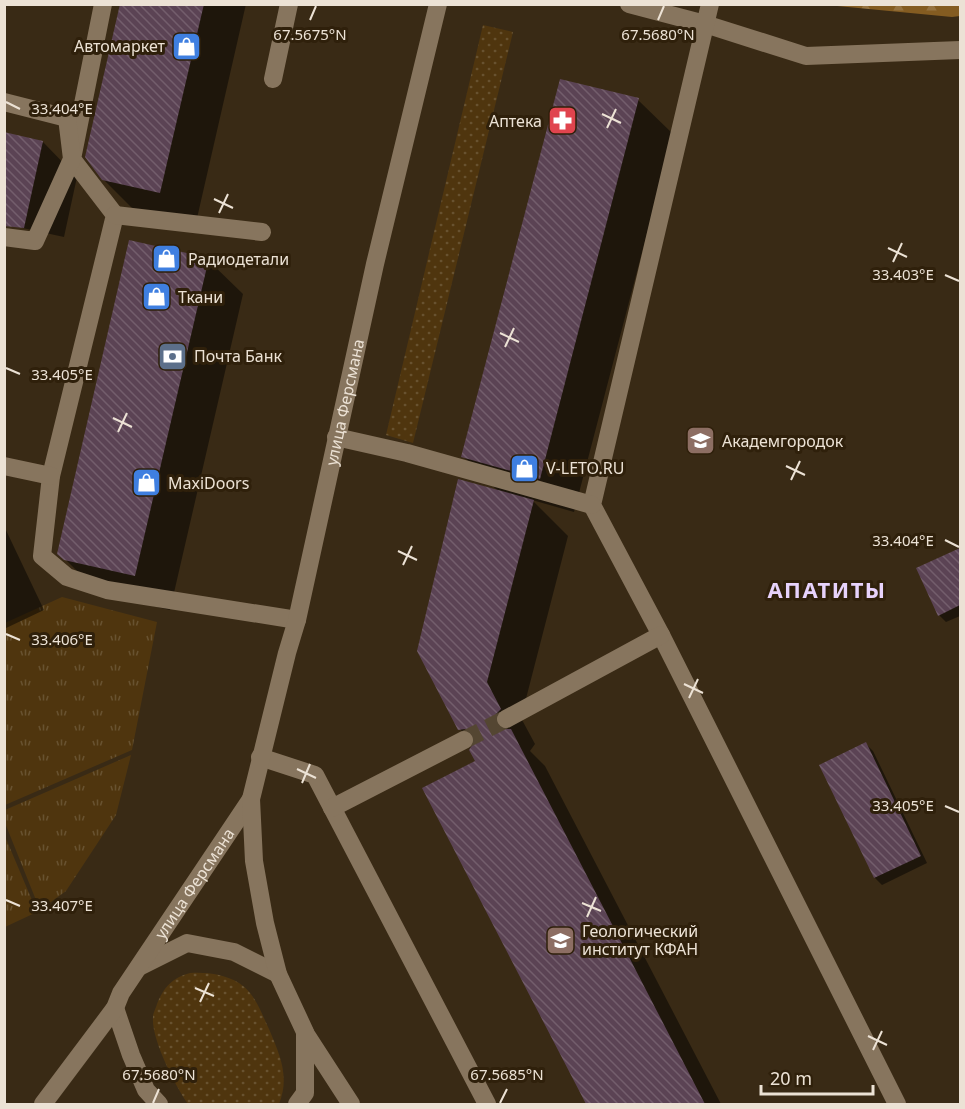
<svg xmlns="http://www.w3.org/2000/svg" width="965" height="1109" font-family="'Noto Sans',sans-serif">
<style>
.grass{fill:url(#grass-dots)}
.forest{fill:url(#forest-firs)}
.park{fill:url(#park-tufts)}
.shadow{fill:#0007}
.building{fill:url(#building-back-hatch)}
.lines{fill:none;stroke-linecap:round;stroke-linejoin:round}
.minor-tunnel{stroke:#544632;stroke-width:18;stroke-dasharray:18 9;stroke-linecap:butt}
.minor{stroke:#87755e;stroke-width:18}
.ticks{fill:none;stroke:#ece2d5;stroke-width:2}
.labels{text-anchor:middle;stroke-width:6;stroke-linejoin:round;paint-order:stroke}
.poi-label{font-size:16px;fill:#ece2d5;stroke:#2f200b;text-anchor:start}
.street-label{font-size:16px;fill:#ece2d5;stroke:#2f200b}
.district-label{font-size:22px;font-weight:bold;letter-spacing:1.5px;fill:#e7d2fb;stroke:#2f200b}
.ticks-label{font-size:15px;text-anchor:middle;fill:#ece2d5;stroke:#2f200b;stroke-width:6;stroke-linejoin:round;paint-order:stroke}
</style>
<defs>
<pattern id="grass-dots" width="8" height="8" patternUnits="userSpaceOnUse" patternTransform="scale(1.5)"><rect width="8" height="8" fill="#4f350e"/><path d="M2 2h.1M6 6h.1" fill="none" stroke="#685230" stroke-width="1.8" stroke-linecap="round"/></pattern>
<pattern id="forest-firs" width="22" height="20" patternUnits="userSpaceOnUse" patternTransform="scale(1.5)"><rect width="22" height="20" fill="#845c21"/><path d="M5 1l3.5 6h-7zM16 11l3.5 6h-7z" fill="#967340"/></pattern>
<pattern id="park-tufts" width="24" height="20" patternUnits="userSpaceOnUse" patternTransform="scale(1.5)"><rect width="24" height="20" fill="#4f350e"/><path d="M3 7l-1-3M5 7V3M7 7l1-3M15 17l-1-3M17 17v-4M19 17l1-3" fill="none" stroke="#685230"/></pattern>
<pattern id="building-back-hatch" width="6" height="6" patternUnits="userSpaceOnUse" patternTransform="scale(1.5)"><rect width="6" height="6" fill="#5b4354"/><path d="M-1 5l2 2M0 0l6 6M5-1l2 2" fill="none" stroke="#735e6c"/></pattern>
</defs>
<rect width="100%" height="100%" fill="#392a15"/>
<path class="grass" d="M483,25l30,7 -100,411 -27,-8z
M190,973c17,-1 34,1 49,10 17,11 22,30 30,46 11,26 21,48 10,75h-91c-12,-17 -37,-65 -35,-87 0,-4 3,-9 4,-13 7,-17 15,-26 33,-31z"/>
<path class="forest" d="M827,5h133v11l-8,1z"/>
<path class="park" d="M62,597l95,25 -25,128 -127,55v-182z
M131,755l-15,60 -50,76 -26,19 -35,-87v-13z
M4,834l33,78 -32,15h-1z"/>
<path class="shadow" d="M122,4h124l-51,223 -57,-13 -35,-35z
M638,100l35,34 -99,378 -42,-12 36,36 -47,182 14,26 -5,7 15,15 176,338h-133l-164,-315 53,-27 -2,-18 -15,-15 39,-237 -36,-36z
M43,142l34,35 -13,60 -60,-13z
M208,260l35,34 -73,316 -70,-16 -41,-41z
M4,526l40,84 -40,19z
M960,549v67l-14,6 -7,-7 -21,-46z
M866,744l7,7 54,112 -45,22 -7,-7 -54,-112z"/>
<path class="building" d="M120,4h84l-44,189 -58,-13 -17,-23z
M560,79l79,19 -99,381 -79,-22z
M4,132l39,9 -19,87 -20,-2z
M129,240l80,18 -74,318 -71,-16 -7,-6z
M458,479l76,21 -47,182 14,27 -5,5v10l5,5h10l194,375h-119l-164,-316 53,-27 -6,-11 6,-9 -1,-7 -9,-5 -7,1 -41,-79z
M960,548v57l-22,11 -22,-48z
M866,742l55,114 -47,22 -55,-113z"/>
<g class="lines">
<path class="minor-tunnel" d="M464,740l42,-21"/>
<g class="minor">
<path d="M103,4l-31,155 43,56 -64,261 -9,80 25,21 40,13 190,30"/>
<path d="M629,4l76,20 101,32 154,-6"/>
<path d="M710,4l-118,501 69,130 236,469"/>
<path d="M273,79l16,-75"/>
<path d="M4,102l63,16 5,41 -37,82 -31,-4"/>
<path d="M115,215l147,17"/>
<path d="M336,437l71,16 185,52"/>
<path d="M4,466l47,10"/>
<path d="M506,719l155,-84"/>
<path d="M260,757l55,18 172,329"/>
<path d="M332,808l132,-68"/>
<path d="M139,967l48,-24 47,9 44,22"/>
<path d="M115,1008l16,47 15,35 13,14"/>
<path d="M305,1033l46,71"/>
<path id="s1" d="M43,1104l72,-96 6,-15 130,-194"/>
<path id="s2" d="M297,1104l8,-11v-61l-27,-58 -13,-51 -11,-62 -3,-62 36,-146 10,-33 78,-356 63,-260"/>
</g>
</g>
<path class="ticks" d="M310,20l6,-14M658,20l6,-14M6,102l14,7M602,114l19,9M607,128l9,-19M214,199l19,9M219,213l9,-19M888,248l19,9M893,262l9,-19M945,275l14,6M500,333l19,9M505,347l9,-19M6,368l14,6M113,418l19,9M118,432l9,-19M786,466l19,9M791,480l9,-19M945,540l14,7M398,551l19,9M403,565l9,-19M6,634l14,6M684,684l19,9M689,698l9,-19M297,769l19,9M302,783l8,-19M945,806l14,6M6,900l14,6M582,903l19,8M587,917l9,-20M195,988l19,8M200,1002l9,-19M868,1036l19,9M873,1050l9,-19M153,1103l6,-14M500,1103l7,-14"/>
<defs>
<symbol id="shop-square" viewBox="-11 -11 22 22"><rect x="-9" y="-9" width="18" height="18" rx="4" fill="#3f7fe0" stroke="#2f200b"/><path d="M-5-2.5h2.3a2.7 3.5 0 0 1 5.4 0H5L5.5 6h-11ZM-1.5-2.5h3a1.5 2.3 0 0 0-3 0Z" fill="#fff"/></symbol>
<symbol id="pharmacy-square" viewBox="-11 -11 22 22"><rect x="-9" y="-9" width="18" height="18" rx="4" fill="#e0444e" stroke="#2f200b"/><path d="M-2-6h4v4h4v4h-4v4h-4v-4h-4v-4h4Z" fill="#fff"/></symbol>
<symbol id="bank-square" viewBox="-11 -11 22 22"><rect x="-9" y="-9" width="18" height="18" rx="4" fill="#5c6f8a" stroke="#2f200b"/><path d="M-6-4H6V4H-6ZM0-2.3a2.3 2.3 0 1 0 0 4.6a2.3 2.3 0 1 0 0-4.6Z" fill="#fff"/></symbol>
<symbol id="university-square" viewBox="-11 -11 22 22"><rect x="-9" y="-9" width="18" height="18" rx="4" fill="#8d6e63" stroke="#2f200b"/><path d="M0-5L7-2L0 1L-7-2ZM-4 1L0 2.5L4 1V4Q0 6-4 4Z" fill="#fff"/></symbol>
</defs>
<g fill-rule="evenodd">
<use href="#shop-square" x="170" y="30" width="33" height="33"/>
<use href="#pharmacy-square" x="546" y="104" width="33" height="33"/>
<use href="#shop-square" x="150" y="242" width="33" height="33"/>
<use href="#shop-square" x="140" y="280" width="33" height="33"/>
<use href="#bank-square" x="156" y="340" width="33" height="33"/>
<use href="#university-square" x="684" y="424" width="33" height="33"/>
<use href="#shop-square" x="508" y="452" width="33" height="33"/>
<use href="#shop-square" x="130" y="466" width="33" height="33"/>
<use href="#university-square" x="544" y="924" width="33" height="33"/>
</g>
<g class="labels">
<g class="poi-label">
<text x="165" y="52" text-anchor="end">Автомаркет</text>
<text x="542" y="127" text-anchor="end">Аптека</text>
<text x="188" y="265">Радиодетали</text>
<text x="178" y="303">Ткани</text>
<text x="194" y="362">Почта Банк</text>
<text x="722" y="447">Академгородок</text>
<text x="546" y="474">V-LETO.RU</text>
<text x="168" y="489">MaxiDoors</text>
<text x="582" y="937">Геологический<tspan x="582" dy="18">институт КФАН</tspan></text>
</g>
<g class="street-label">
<text dy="6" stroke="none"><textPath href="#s2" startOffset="724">улица Ферсмана</textPath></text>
<text dy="6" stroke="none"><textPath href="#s1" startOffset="268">улица Ферсмана</textPath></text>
</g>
<g class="district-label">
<text x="827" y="598">АПАТИТЫ</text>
</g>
</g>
<g class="ticks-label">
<text x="310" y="40">67.5675°N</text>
<text x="658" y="40">67.5680°N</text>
<text x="62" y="114">33.404°E</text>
<text x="903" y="280">33.403°E</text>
<text x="62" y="380">33.405°E</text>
<text x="903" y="546">33.404°E</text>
<text x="62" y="645">33.406°E</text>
<text x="903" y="811">33.405°E</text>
<text x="62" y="911">33.407°E</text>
<text x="159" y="1080">67.5680°N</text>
<text x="507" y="1080">67.5685°N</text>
</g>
<rect width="965" height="1109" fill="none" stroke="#ece2d5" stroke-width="12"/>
<path d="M761 1085v9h112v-9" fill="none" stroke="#ece2d5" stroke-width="3"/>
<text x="770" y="1085" font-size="18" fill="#ece2d5" stroke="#2f200b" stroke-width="4.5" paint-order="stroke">20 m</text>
</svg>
